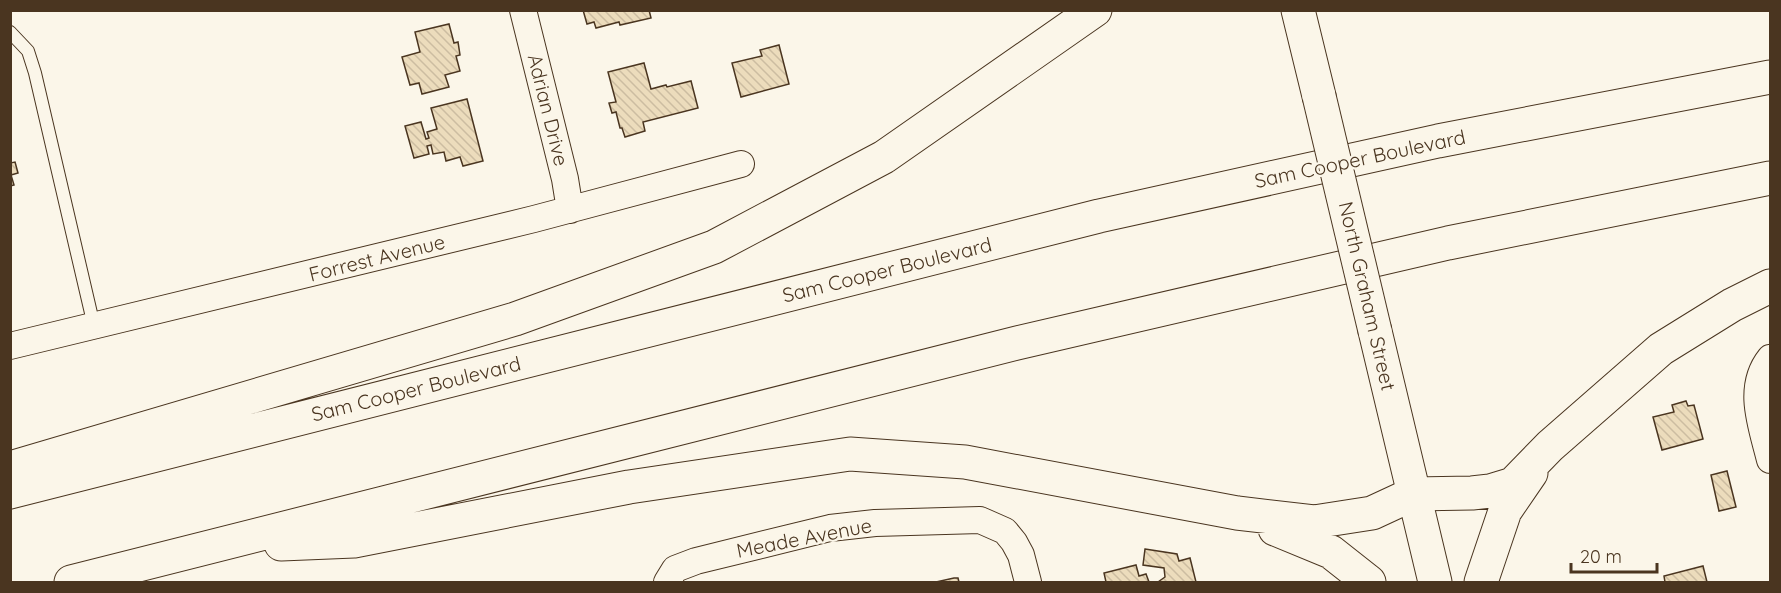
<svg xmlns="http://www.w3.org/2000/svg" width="1781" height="593" font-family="Quicksand,sans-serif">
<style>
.building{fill:url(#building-back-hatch);stroke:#4a3520;stroke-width:1.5}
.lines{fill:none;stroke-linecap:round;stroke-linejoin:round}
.service-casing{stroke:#4a3520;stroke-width:14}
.minor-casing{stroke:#4a3520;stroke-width:28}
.secondary-casing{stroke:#4a3520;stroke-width:35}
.motorway-casing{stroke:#4a3520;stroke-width:35}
.service{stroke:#fbf6e9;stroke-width:12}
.minor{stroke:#fbf6e9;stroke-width:26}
.secondary{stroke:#fbf6e9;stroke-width:33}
.motorway{stroke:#fbf6e9;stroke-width:33}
.secondary-bridge-casing{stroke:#4a3520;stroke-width:35;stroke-linecap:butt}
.secondary-bridge{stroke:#fbf6e9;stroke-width:33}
.labels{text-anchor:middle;stroke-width:4.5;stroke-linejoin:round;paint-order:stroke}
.street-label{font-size:20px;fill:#4a3520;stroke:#fbf6e9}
</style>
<defs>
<pattern id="building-back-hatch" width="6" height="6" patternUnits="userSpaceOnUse" patternTransform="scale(1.5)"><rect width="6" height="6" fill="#ecdcbc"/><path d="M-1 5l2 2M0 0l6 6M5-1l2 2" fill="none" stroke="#ccbda1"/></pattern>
</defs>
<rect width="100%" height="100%" fill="#fbf6e9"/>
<path class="building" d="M583,10h66l2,8 -31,7 -1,-3 -23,6 -2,-6 -7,2z
M449,24l5,19 4,-1 2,13 -4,1 4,15 -15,4 4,12 -27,7 -3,-11 -9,2 -8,-28 18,-5 -5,-20z
M779,45l10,39 -48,13 -9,-34 30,-7 -2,-6z
M644,63l7,26 15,-4 1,2 24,-6 7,27 -55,14 2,9 -20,6 -3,-9h-2l-4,-16 -4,1 -3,-10 7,-1 -8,-30z
M467,99l16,62 -20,5 -3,-9 -14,4 -2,-9 -11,2 -2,-9 -4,1 2,8 -15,4 -9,-32 16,-4 5,17 3,-1 -2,-6 10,-3 -6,-21z
M15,162l3,11 -7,2 3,10 -4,1v-23z
M1686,401l2,5 6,-1 9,34 -41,11 -9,-33 21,-5 -2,-7z
M1727,471l9,36 -17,4 -8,-36z
M1145,549l32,5 2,7 11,-3 6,24h-38l7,-5 -1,-9 -21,-3z
M1136,565l3,11 7,-2 3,8h-43l-2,-9z
M1703,566l4,16h-42l-1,-6z
M954,578h4l1,4h-23z"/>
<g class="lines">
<defs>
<path id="service" d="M10,32l18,19 7,22 59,253"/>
<path id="minor" d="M523,10l42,169 5,31
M10,346l524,-127 207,-55
M1770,358c-24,30 -8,69 0,102
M667,582l8,-13 21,-8 134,-33 45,-5 105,-3 25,11 9,11 7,13 7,27"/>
<path id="secondary" d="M1298,10l21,86
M1375,331l60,251"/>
<path id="motorway" d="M10,468l505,-149 199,-72 170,-90 211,-147
M10,492l1089,-276 339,-75 332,-64
M1275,529l56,23 38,30
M281,544l73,-3 275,-54 221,-33 115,8 272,51 77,9 58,-9 41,-19 59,-1 18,-2 23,-7 37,-38 111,-97 71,-44 38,-19
M71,582l946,-239 431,-100 322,-65
M1481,582l24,-71 26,-38"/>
</defs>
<use href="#service" class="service-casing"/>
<use href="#minor" class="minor-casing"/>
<use href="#secondary" class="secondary-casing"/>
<use href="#motorway" class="motorway-casing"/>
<use href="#service" class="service"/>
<use href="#minor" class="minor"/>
<use href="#secondary" class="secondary"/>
<use href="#motorway" class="motorway"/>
<defs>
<path id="secondary-bridge" d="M1319,96l56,235"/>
</defs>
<use href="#secondary-bridge" class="secondary-bridge-casing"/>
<use href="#secondary-bridge" class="secondary-bridge"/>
</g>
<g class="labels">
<g class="street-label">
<text transform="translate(548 110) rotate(76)" y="7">Adrian Drive</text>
<text transform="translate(1360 159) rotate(-12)" y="7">Sam Cooper Boulevard</text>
<text transform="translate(377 258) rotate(-14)" y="7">Forrest Avenue</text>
<text transform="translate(887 270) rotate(-14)" y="7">Sam Cooper Boulevard</text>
<text transform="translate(1367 296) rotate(77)" y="7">North Graham Street</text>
<text transform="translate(416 389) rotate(-14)" y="7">Sam Cooper Boulevard</text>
<text transform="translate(804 538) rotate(-11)" y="7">Meade Avenue</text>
</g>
</g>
<rect width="1781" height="593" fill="none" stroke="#4a3520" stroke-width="24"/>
<path d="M1571 563v9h86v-9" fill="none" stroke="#4a3520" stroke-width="3"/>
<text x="1580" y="563" font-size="18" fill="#4a3520" stroke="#fbf6e9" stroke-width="4.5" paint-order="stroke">20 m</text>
</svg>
